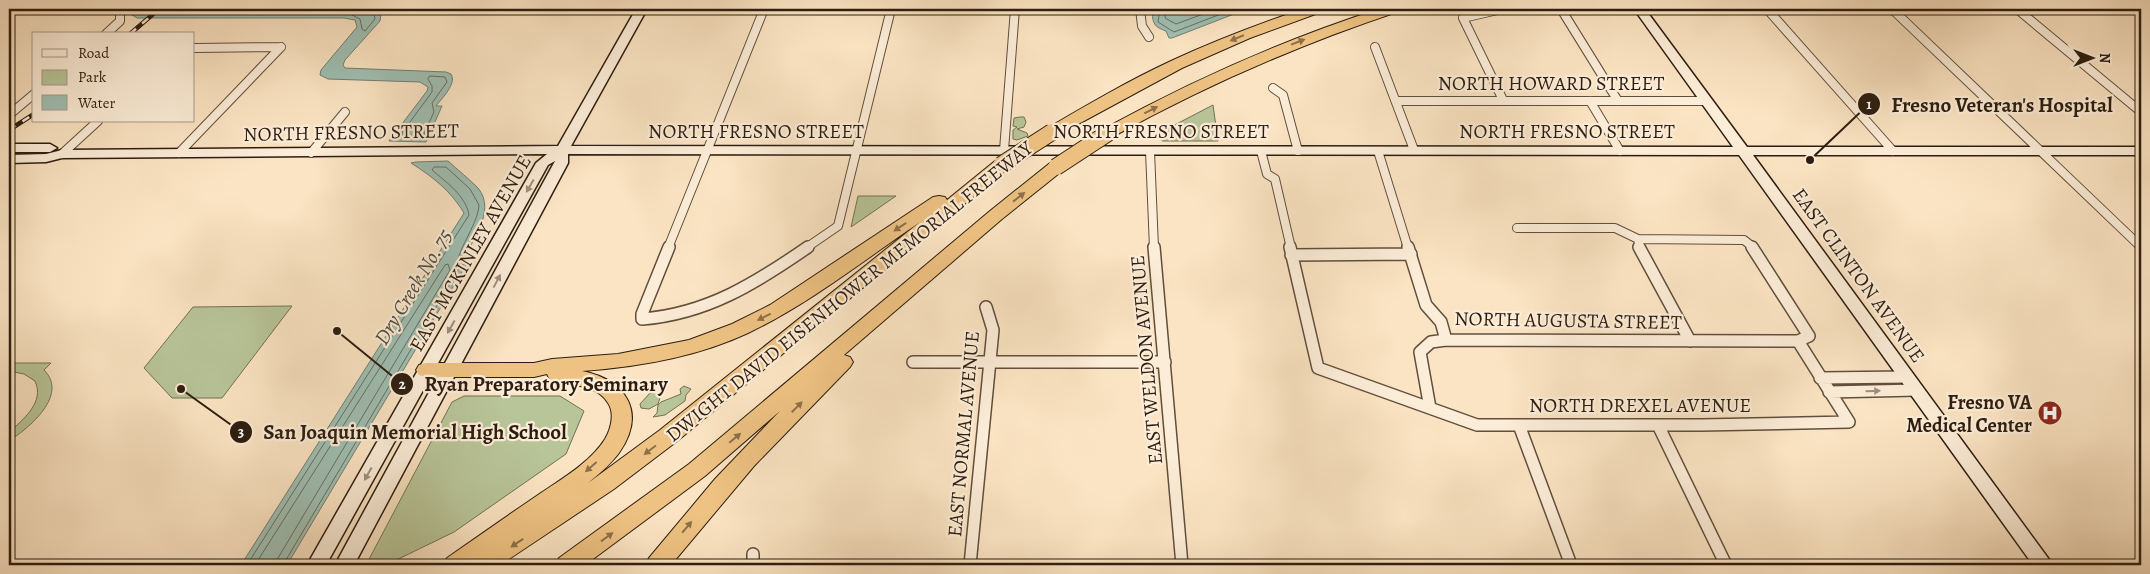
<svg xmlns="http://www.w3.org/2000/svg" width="2150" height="574" font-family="Alegreya,serif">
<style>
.green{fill:#b8c599;stroke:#727154}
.water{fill:#9fbfb3;stroke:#717e72}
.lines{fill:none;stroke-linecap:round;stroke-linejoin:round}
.shore{stroke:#666e62;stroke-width:1}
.minor-far1-casing{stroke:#604f3d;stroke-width:10}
.minor-casing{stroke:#604f3d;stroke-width:14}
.secondary-casing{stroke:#2d1d10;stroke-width:3}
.motorway-casing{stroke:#2d1d10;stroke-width:2}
.minor-far1{stroke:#fcedd8;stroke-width:8}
.minor{stroke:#fcedd8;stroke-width:11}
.secondary{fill:#fcedd8;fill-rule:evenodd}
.motorway{fill:#eec282;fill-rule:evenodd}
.rail-casing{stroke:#2d1d10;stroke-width:4.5}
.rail{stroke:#fcedd8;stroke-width:2.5;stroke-dasharray:8;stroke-linecap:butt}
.motorway-bridge-casing{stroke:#2d1d10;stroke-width:18;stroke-linecap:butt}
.motorway-bridge{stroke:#eec282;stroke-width:16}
.oneway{fill:#8e7049}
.oneway2{fill:#9f8f7e}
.labels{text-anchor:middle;stroke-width:4.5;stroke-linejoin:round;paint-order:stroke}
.street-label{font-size:20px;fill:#2d1d10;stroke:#fcedd8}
.poi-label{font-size:20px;font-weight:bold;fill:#2d1d10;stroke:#fcedd8;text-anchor:end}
.water-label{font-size:21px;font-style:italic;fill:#4f4e41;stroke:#fcedd8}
.leader{fill:none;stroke:#2d1d10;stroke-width:2}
.callout-dot{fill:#2d1d10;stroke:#fcedd8;stroke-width:2}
.mark-label{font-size:15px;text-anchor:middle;font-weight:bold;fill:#fff}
.callout-label{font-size:21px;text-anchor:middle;font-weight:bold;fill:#2d1d10;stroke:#fcedd8;stroke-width:4.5;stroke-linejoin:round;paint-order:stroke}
</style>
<rect width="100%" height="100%" fill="#fbe4c3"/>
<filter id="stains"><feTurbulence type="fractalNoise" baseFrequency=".004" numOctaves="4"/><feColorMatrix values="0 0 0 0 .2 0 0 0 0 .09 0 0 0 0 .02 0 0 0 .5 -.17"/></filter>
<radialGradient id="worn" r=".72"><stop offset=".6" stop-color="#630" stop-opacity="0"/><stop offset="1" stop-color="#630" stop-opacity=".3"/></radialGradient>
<path class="green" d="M1213,105l5,36h-56l-1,-9z
M1020,117h4l2,5 -2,5 -7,2 10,4 1,3 -11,4 -4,-1v-9l4,-3 -4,-1 1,-8z
M858,196h38l-45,31z
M292,306l-70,92h-50l-28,-30 49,-61z
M9,363h42l-7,7c25,25 -15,58 -35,71v-9c14,-12 36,-30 26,-51l-11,-7 -15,-3z
M684,386l7,3 -5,6 -1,6 -20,14 -12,2 4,-4 1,-8 3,-3 20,-8 -1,-5z
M656,392l5,3 -3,9 -9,5 -8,-1 -1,-4 10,-11z
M464,396h96l24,15 -18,43 -112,78 -68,33h-20l86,-163z"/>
<path class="water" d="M139,9h233l9,5 -1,7 -35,39 -2,5 2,3 101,4 5,2c6,10 -9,24 -15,32h6l-16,36 -37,-1 38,-50 1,-4 -8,-5 -92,-3 -8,-4 1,-5 36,-43 -2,-7 -11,-2h-207l-8,-5z
M1247,9l-75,29h-3l-3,-7c-11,-4 -13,-6 -14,-19l5,-2z
M448,161c10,9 21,18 30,27 19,23 -7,55 -18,76l6,1 -179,300h-46l223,-352c-13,-22 -31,-36 -53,-50l5,-1z"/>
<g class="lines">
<path class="shore" d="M137,9l2,4h209l12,6 2,10 3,2 10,-12 -2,-10
M1160,9l-2,13 16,10 60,-23
M1166,9l-1,9 11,6 41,-15
M430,76l15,1 2,5 -15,21 2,9 -11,24h-20l-1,-3 30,-41v-6l-4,-7z
M247,565l222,-350c-3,-19 -23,-33 -37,-45l2,-3h12l24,22 9,16c-1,21 -26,49 -21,65l-175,295
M255,565l190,-300 3,-1 2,6 -172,288 -1,7"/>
<defs>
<path id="minor-far1" d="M1140,9l2,17 7,11
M1502,9l-39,9 40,82
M1561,9l57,92
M1767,9l126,142
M1892,9l249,238
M2017,9l124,103
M106,34l14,-13v-12
M1375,47l39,103
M194,48l87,-1
M1273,88l10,7 15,56
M1396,101h311
M1590,101l30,50
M9,115l25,-21
M1004,150l11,-141
M1150,151l4,97
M1261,151l6,23 8,5 16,69
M1378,151l30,97
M179,153l102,-106
M311,153l34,-41
M62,154l36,-33
M1517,228h98l23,11 106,1 10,8
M1638,239l2,9
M668,248l96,-239
M806,248l32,-22 53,-217"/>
<path id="minor" d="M669,247l-27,67v5c65,-5 114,-36 166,-72
M1154,247l28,318
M1290,247l28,121 159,57h224l148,-3 -51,-81 -352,-1 -5,-18 -15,-17 -18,-58
M1639,247l51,94
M1752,247l57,89 -11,5
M1291,255l120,-1
M913,362h252
M1820,378l87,-1
M1829,392l88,-2
M1430,408l-10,-56 11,-10 15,-2
M1519,425l52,140
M1658,425l68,140
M753,554v11
M970,565l23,-235 -7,-23"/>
<path id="secondary" d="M636,9h11l-76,137 1162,1 -99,-138h11l102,138h394v8h-388l300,410h-20l-294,-410 -1171,-1v9l-214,402h-19l220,-404 -7,4 -222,400h-19l229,-402 11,-9 -485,4 -16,4 -37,1v-8l37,-1 16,-4 496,-4z
M9,144h41l7,4 -7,4h-41z"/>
<path id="motorway" d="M1303,9h20l-2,3 -71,26 -68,30 -124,67h-12l-2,-3 2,-3c41,-24 82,-48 125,-68 43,-20 88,-37 132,-52z
M1379,9h20l-2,3c-99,33 -192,74 -283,124h-12l-2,-3 2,-3c89,-49 181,-90 277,-121z
M1001,160l6,1 2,4 -2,4 -331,273 -62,47 -114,76h-57l4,-7c30,-21 60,-42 91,-63 22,-15 52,-32 67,-56 6,-10 10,-26 3,-36 -12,-20 -39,-17 -58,-23l-3,-6 -13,3h-108l-7,-2 -3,-5 3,-5 7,-2h108l18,-4 66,-5 71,-14 43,-16 38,-19 163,-108 6,-1 6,1 2,3 48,-39zM920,222l-260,208 -72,53c11,-9 22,-18 31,-30 28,-40 8,-73 -37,-82 55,-4 115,-14 166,-38 61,-29 116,-73 172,-111z
M1056,162l6,1 2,4 -2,4 -60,48 -158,136 6,2 3,5 -3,5 -96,99 -83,99h-26l4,-7 66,-79 65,-68 -75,65 -120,89h-30l4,-7 130,-94 301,-253 60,-48z"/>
</defs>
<use href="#minor-far1" class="minor-far1-casing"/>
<use href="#minor" class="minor-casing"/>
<use href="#secondary" class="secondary-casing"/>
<use href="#motorway" class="motorway-casing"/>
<use href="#minor-far1" class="minor-far1"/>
<use href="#minor" class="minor"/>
<use href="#secondary" class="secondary"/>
<use href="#motorway" class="motorway"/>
<defs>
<path id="rail" d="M130,34l29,-25
M9,130l25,-16"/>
</defs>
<use href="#rail" class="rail-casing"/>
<use href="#rail" class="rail"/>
<defs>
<path id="motorway-bridge" d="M1001,165l51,-33
M1056,167l52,-34"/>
</defs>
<use href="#motorway-bridge" class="motorway-bridge-casing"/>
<use href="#motorway-bridge" class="motorway-bridge"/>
</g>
<defs><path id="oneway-solid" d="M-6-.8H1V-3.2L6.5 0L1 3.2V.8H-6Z" transform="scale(1.25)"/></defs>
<g class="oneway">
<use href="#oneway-solid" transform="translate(1237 38) rotate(157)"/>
<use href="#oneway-solid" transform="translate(1298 42) rotate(-21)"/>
<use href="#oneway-solid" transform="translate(1151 110) rotate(-27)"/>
<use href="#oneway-solid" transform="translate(1019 197) rotate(-38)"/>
<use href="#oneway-solid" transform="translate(900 227) rotate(146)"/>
<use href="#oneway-solid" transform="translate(764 317) rotate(153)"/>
<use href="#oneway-solid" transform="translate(797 407) rotate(-45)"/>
<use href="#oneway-solid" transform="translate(735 438) rotate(-40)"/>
<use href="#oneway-solid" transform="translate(650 450) rotate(143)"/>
<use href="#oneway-solid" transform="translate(591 467) rotate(139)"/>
<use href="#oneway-solid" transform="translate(687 527) rotate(-50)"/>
<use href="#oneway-solid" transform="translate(607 537) rotate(-36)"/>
<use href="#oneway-solid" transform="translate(517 543) rotate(146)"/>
</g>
<g class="oneway2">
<use href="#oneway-solid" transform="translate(530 186) rotate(120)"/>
<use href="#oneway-solid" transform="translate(497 281) rotate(-62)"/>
<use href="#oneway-solid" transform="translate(451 327) rotate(119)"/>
<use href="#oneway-solid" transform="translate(1873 391) rotate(-1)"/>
<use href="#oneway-solid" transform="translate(368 474) rotate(119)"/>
</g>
<defs>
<symbol id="hospital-disc" viewBox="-11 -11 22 22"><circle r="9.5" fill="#8f2418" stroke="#fcedd8"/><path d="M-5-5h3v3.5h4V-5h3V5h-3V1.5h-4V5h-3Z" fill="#fff"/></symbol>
</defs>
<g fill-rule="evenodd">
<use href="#hospital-disc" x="2036" y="399" width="28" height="28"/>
</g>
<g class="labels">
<g class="street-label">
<text x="1551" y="90">NORTH HOWARD STREET</text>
<text x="756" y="138">NORTH FRESNO STREET</text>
<text x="1161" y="138">NORTH FRESNO STREET</text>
<text x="1567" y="138">NORTH FRESNO STREET</text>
<text transform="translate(351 132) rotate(-1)" y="7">NORTH FRESNO STREET</text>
<text transform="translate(470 253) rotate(-60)" y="7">EAST MCKINLEY AVENUE</text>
<text transform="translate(1859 275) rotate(54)" y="7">EAST CLINTON AVENUE</text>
<text transform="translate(849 291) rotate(-39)" y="7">DWIGHT DAVID EISENHOWER MEMORIAL FREEWAY</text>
<text transform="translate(1568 320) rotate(1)" y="7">NORTH AUGUSTA STREET</text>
<text transform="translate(1146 360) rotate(-95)" y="7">EAST WELDON AVENUE</text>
<text x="1640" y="412">NORTH DREXEL AVENUE</text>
<text transform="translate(963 434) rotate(-85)" y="7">EAST NORMAL AVENUE</text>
</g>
<g class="poi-label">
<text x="2032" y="409">Fresno VA<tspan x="2032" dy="23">Medical Center</tspan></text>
</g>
<g class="water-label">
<text transform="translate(413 287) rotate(-59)" y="7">Dry Creek No. 75</text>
</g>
</g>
<path class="leader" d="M1810 160L1869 104M337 331L402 384M181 389L241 432"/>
<g class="callout-dot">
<circle cx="1810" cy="160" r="5"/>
<circle cx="337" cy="331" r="5"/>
<circle cx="181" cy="389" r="5"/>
<circle cx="1869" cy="104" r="12"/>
<circle cx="402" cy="384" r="12"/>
<circle cx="241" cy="432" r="12"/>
</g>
<g class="mark-label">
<text x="1869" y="109">1</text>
<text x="402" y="389">2</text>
<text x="241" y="437">3</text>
</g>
<g class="callout-label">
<text x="2002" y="112">Fresno Veteran's Hospital</text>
<text x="546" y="391">Ryan Preparatory Seminary</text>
<text x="415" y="439">San Joaquin Memorial High School</text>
</g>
<rect width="2150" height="574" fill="none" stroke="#fbe4c3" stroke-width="30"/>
<rect x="10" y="10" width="2130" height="554" fill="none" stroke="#2d1d10" stroke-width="2.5"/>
<rect x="15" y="15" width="2120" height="544" fill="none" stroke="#2d1d10"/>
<rect x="32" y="32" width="162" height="90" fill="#fcedd8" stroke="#a99a88"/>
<rect x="42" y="49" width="25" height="8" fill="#fcedd8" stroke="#a99a88"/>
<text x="78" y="58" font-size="15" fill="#2d1d10">Road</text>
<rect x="42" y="70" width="25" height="15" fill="#b8c599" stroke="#a99a88"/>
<text x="78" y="82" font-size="15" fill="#2d1d10">Park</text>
<rect x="42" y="95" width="25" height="15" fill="#9fbfb3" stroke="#a99a88"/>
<text x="78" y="108" font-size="15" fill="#2d1d10">Water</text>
<g transform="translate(2092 58) rotate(90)" stroke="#fcedd8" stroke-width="4" paint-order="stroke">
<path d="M0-4L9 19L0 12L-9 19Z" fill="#2d1d10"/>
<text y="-8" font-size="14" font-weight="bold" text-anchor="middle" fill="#2d1d10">N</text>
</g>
<rect width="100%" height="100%" filter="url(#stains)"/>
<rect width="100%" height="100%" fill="url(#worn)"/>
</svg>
